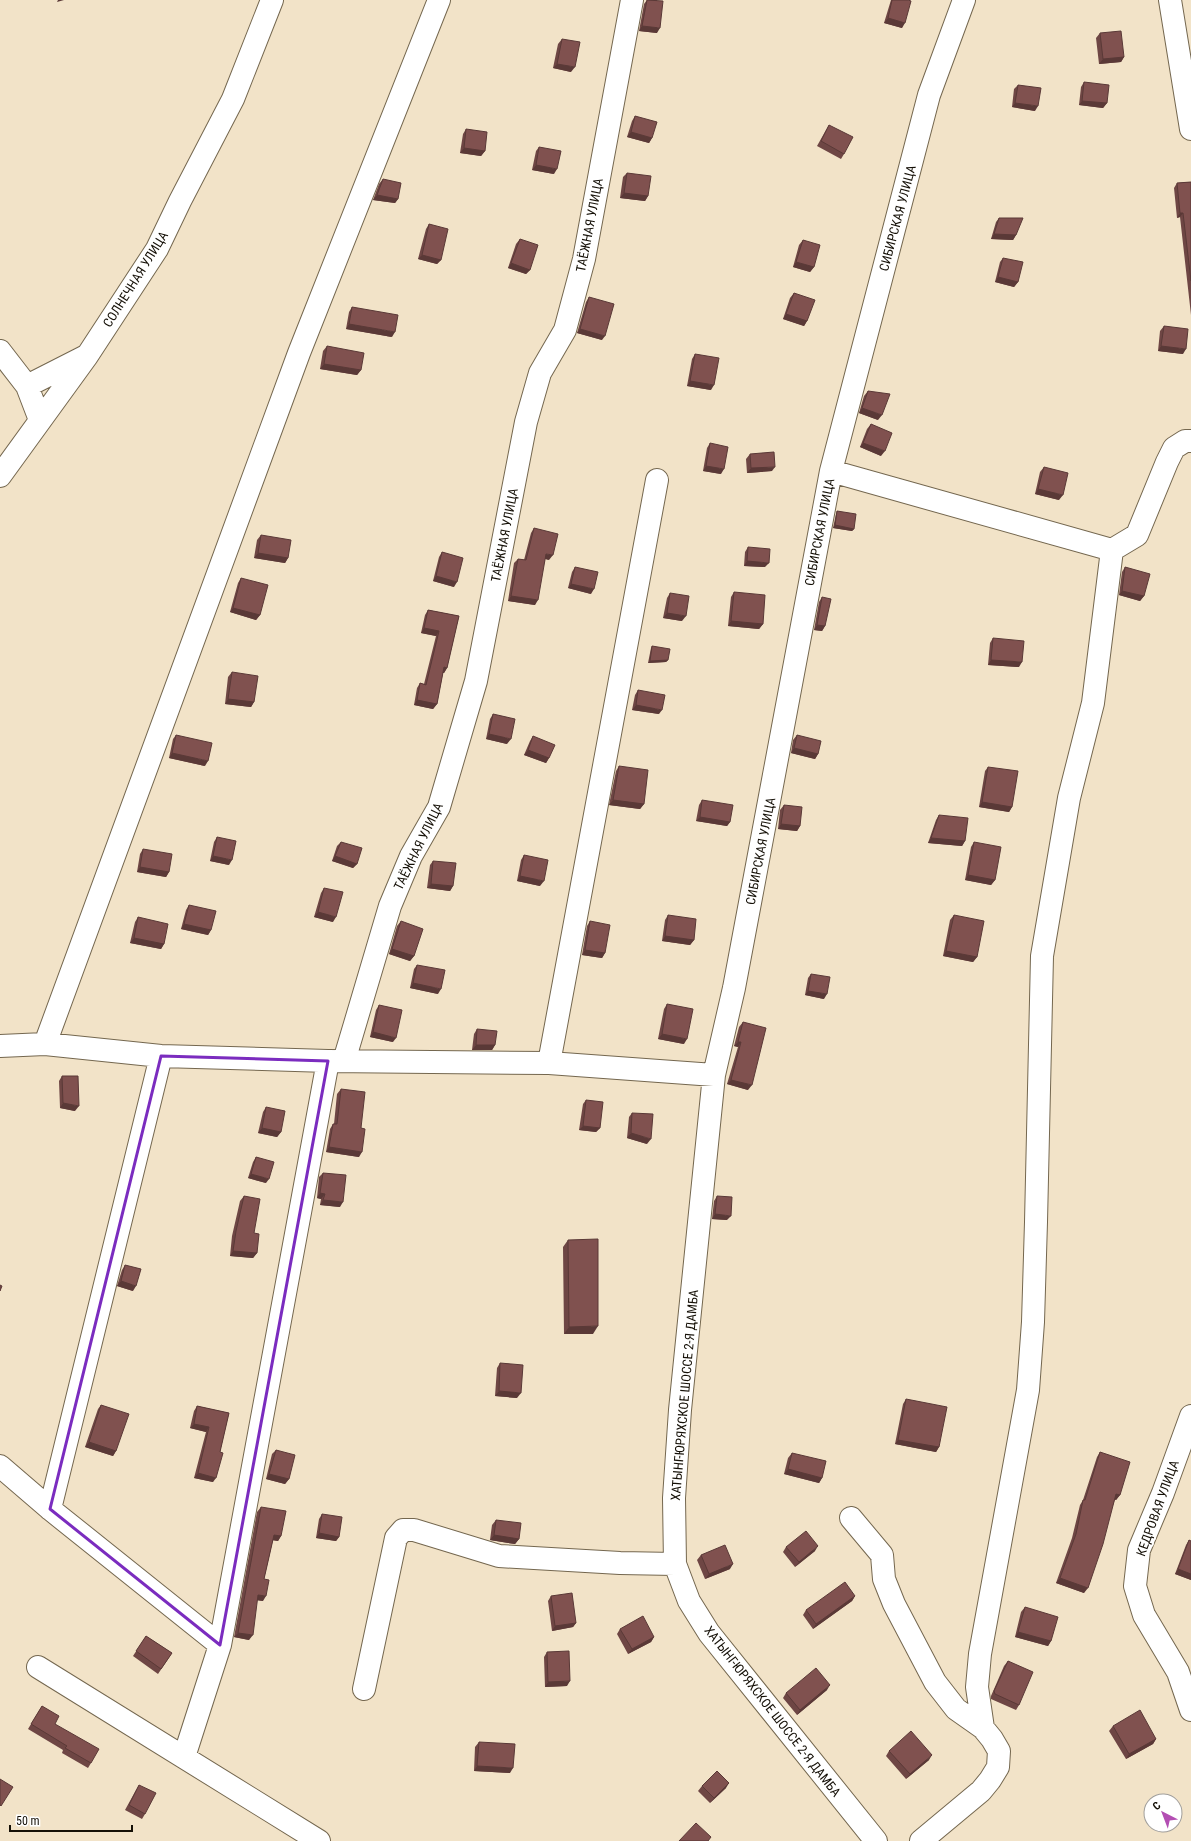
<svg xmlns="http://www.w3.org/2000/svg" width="1191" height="1841" font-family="'Roboto Condensed',sans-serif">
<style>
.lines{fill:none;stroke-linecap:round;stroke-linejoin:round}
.minor-casing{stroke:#74674f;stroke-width:24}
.minor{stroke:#fff;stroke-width:22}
.wall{fill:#6e4644}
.shaded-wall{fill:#5a3937}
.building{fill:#80514f;stroke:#5a3937}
.marked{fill:none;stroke:#7b2cbf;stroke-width:3;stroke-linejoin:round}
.labels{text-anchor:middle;stroke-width:4;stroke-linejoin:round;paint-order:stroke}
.street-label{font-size:13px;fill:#151007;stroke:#fff}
</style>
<rect width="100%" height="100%" fill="#f2e3c8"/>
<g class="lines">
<defs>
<path id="minor" d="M1170,0l21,129
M0,351l27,35 13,34
M27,386l59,-30
M831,471l281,79
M0,476l87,-120 70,-107 23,-48 53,-102 39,-99
M45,1044l254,-691 140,-353
M0,1046l45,-2 116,12 167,5 221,2 165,12
M344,1061l46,-155 21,-50 28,-49 37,-126 50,-259 14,-49 25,-43 19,-71 48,-259
M549,1063l108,-583
M1191,1416l-28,77 -24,57 -4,36 9,29 34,57 13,38
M0,1466l50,43 170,136
M50,1509l111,-453
M851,1518l31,37 2,24 10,25 41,78 21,27 27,19
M38,1667l281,174
M364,1689l32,-151 7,-8h11l85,26 121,7 55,1
M184,1757l36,-112 108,-584
M876,1841l-167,-208 -20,-32 -14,-37 -1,-66 6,-88 34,-335 20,-87 97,-517 98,-376 35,-95
M921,1841l60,-50 9,-11 8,-13 1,-16 -7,-12 -9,-11 -6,-41 3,-33 48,-264 5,-68 3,-100 6,-266 27,-158 24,-95 19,-153 25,-15 30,-73 7,-14 11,-7h6"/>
</defs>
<use href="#minor" class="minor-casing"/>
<use href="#minor" class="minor"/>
</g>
<path class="wall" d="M647,0h10v33l-18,-2 5,-27z
M891,0h17l-6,28 -18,-5z
M1100,33l24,24 -3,5 -22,2 -3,-26z
M562,39l9,33 -18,-4 5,-24z
M1084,82l23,21 -4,5 -24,-3 2,-18z
M1018,85l17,26 -23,-4 2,-18z
M635,116l17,22 -3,5 -22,-6 5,-16z
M829,125l15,29 -3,5 -24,-13 9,-16z
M466,129l19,22 -4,5 -21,-3 3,-19z
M539,147l15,27 -22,-4 4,-19z
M627,173l21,23 -3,5 -25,-3 3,-21z
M383,179l15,20 -3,4 -22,-3 6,-16z
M1191,182v133l-11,-98 -3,1 -3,-30 3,-5z
M999,218l17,17 -3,5 -22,-1 5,-17z
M429,224l12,36 -4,4 -19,-5 8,-30z
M520,239l10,31 -4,4 -18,-6 8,-24z
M803,240l11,27 -4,5 -17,-5 6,-22z
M1003,258l15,24 -4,5 -19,-5 5,-20z
M794,293l13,28 -3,5 -21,-7 7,-21z
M589,297l13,43 -25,-7 9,-31z
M352,307l40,30 -46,-8 3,-17z
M1164,326l19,28 -25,-3 2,-20z
M327,346l34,24 -4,5 -37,-6 3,-18z
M695,354l16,36 -24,-4 5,-27z
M868,391l10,29 -19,-7 5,-17z
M871,424l10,32 -21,-9 7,-18z
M710,443l11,31 -18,-3 4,-23z
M750,454l22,17 -25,2 -1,-14z
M1044,467l15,33 -24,-6 5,-22z
M837,511l17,18 -2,2 -19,-3 3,-14z
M534,528l15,32 -4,-1 -10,46 -27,-4 6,-38 4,-4 6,1 7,-27z
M261,535l27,23 -3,5 -31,-5 3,-18z
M748,547l17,20 -21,-1 1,-14z
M442,552l12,35 -21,-6 6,-24z
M575,567l16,27 -23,-6 4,-16z
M1125,567l19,29 -4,5 -21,-6 3,-23z
M241,578l19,37 -4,5 -26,-8 8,-29z
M734,592l29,32 -4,5 -31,-3 3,-29z
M670,593l12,28 -19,-3 4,-20z
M822,597l3,29 -3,5 -8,-1 5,-28z
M428,610l31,6 -12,52 -3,5h-1l-6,31 -4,5 -19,-4 3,-17 3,-5 4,1 12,-48 -15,-3 4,-18z
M993,638l26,29 -31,-2 2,-22z
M652,646l16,14 -2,2 -18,1 3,-15z
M232,672l22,30 -3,5 -26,-3 3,-27z
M638,690l21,24 -27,-4 3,-15z
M493,714l14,30 -21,-5 4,-20z
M176,735l29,31 -36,-8 4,-19z
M797,735l21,19 -3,5 -24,-6 2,-13z
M533,736l16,22 -3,5 -22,-8 6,-14z
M619,766l25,38 -4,5 -31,-4 7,-34z
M988,767l24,40 -3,5 -30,-5 6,-36z
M702,800l28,22 -3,4 -31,-5 3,-16z
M784,805l16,21 -3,5 -19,-2 2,-19z
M939,815l26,26 -3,5 -34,-3 8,-23z
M217,837l12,28 -19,-4 4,-19z
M341,842l16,22 -4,4 -21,-7 5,-15z
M974,842l21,38 -4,5 -26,-5 6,-33z
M143,849l26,23 -3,5 -29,-5 3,-18z
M524,855l16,31 -23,-5 4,-21z
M433,861l20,25 -3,5 -23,-3 3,-23z
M324,888l9,34 -19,-5 7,-24z
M189,905l22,25 -3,5 -27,-6 5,-19z
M668,915l26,25 -4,5 -28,-4 3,-21z
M954,915l23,42 -4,5 -30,-6 7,-36z
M138,917l26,27 -3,5 -31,-6 5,-21z
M401,921l13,35 -4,5 -21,-7 8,-28z
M590,921l15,32 -3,5 -20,-3 5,-29z
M417,965l21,29 -28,-6 4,-19z
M811,974l13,25 -19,-4 3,-17z
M667,1004l17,40 -26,-5 6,-30z
M379,1005l14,37 -23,-5 6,-27z
M743,1022l5,68 -21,-6 11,-37 -4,-1 5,-19z
M477,1029l18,16 -3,5h-20l2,-16z
M62,1076l13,35 -15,-3 -1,-27z
M341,1089l20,39 -2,29 -33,-5 4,-23 3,-5h1l3,-30z
M586,1100l14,28 -4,4 -17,-2 4,-26z
M266,1107l15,25 -4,5 -19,-4 5,-21z
M632,1113l15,31 -20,-6 2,-21z
M256,1157l10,26 -18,-5 5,-16z
M323,1173l17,34 -20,-2 1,-6 -4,-1 2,-21z
M244,1196l10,37 3,20 -4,5 -23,-2 2,-20 8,-35z
M717,1196l10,24 -15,-1 2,-18z
M568,1240l25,94h-29l-1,-87z
M125,1265l8,26 -16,-5 5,-16z
M500,1363l17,35 -22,-2 2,-28z
M906,1399l33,48 -3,5 -41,-8 8,-40z
M101,1405l15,46 -3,5 -28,-9 13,-38z
M197,1406l32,7 -16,69 -19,-4 12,-46 -16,-4 4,-17z
M276,1450l13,29 -4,5 -19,-5 6,-25z
M1100,1452l20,43 -4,5 -1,-1 -31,94 -28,-10 16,-45 8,-33 3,-5 14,-43z
M792,1453l30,25 -3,5 -35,-9 4,-16z
M261,1507l20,29 -3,5 -5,-1 -9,39 -1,22 -6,-1 -8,40 -15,-3 23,-125z
M322,1514l17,23 -3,4 -20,-3 3,-19z
M496,1520l23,19 -4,5 -25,-4 2,-15z
M1189,1540l2,1v39l-16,-6 11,-29z
M786,1547l29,4 -20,16 -12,-15z
M701,1555l29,14 -25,10 -8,-19z
M551,1596l25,27 -3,4 -21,4 -4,-30z
M855,1596l-3,5 -39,28 -10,-14 3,-5z
M1025,1607l26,34 -3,5 -33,-9 6,-25z
M620,1629l34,8 -3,5 -23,12 -11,-20z
M146,1636l26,17 -14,21 -25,-18z
M547,1652l20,34 -22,1 -1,-30z
M1008,1661l11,44 -3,5 -25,-11v-3l13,-30z
M827,1690l-30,25 -14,-17 3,-5z
M42,1706l13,18 36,39 -3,5 -26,-15 1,-3 -35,-21z
M1113,1726l43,13 -3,5 -27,15 -17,-28z
M479,1742l31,31 -36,-2 1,-24z
M889,1751l40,9 -23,19 -20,-23z
M139,1785l6,29 -3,5 -17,-9 11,-20z
M702,1786l24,2 -16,15 -12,-12z"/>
<path class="shaded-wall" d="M58,0h6l-7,2z
M888,18l17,5 -3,5 -18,-5z
M642,26l18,2 -3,5 -18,-2z
M1124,57l-3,5 -22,2 4,-5z
M557,64l18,3 -4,5 -18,-4z
M1082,101l25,2 -4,5 -24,-3z
M1015,103l23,3 -3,5 -23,-4z
M631,132l21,6 -3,5 -22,-6z
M464,148l21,3 -4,5 -21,-3z
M536,165l21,4 -3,5 -22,-4z
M624,193l24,3 -3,5 -25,-3z
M377,195l21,4 -3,4 -22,-3z
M1180,213h3l-3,4 -3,1z
M994,234l22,1 -3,5 -22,-1z
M422,255l19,5 -4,4 -19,-5z
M796,262l18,5 -4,5 -17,-5z
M511,263l19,7 -4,4 -18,-6z
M998,277l20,5 -4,5 -19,-5z
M786,314l21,7 -3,5 -21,-7z
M349,324l46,8 -3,5 -46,-8z
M580,329l25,7 -3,4 -25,-7z
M1161,346l25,3 -3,5 -25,-3z
M324,364l37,6 -4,5 -37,-6z
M690,381l24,4 -3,5 -24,-4z
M862,408l20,7 -4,5 -19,-7z
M863,443l22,8 -4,5 -21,-9z
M706,466l18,3 -3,5 -18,-3z
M775,467l-3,4 -25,2 4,-5z
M1038,489l25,6 -4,5 -24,-6z
M835,525l19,4 -2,2 -19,-3z
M258,553l30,5 -3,5 -31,-5z
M546,554l7,1 -4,5 -6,-2z
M747,561l22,2 -4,4 -21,-1z
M436,576l21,6 -3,5 -21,-6z
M571,584l23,5 -3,5 -23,-6z
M1122,591l22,5 -4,5 -21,-6z
M511,596l27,4 -3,5 -27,-4z
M233,608l27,7 -4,5 -26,-8z
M667,613l19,3 -4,5 -19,-3z
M731,621l32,3 -4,5 -31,-3z
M817,625l8,1 -3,5 -8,-1z
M424,628l15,3 -3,5 -15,-3z
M668,660l-2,2 -18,1 2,-2z
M991,660l31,2 -3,5 -31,-2z
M444,667l3,1 -3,5 -3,-1z
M228,699l26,3 -3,5 -26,-3z
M417,700l20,4 -4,5 -19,-4z
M636,705l26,5 -3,4 -27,-4z
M489,734l22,5 -4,5 -21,-5z
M794,748l24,6 -3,5 -24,-6z
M528,750l21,8 -3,5 -22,-8z
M172,753l36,8 -3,5 -36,-8z
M613,800l31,4 -4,5 -31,-4z
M982,802l30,5 -3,5 -30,-5z
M700,817l30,5 -3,4 -31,-5z
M781,824l19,2 -3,5 -19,-2z
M931,838l34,3 -3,5 -34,-3z
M213,856l19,4 -3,5 -19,-4z
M335,856l22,8 -4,4 -21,-7z
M140,867l29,5 -3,5 -29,-5z
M968,875l27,5 -4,5 -26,-5z
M520,876l24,5 -4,5 -23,-5z
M431,884l22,2 -3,5 -23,-3z
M318,912l18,5 -3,5 -19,-5z
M184,924l27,6 -3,5 -27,-6z
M665,936l29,4 -4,5 -28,-4z
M134,938l30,6 -3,5 -31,-6z
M392,949l22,7 -4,5 -21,-7z
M585,950l20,3 -3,5 -20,-3z
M946,951l31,6 -4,5 -30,-6z
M413,983l28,6 -3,5 -28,-6z
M808,991l19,3 -3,5 -19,-4z
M373,1032l23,6 -3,4 -23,-5z
M662,1034l25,5 -3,5 -26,-5z
M738,1042h3l-3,5 -4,-1z
M476,1045h19l-3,5h-20z
M731,1080l21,5 -4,5 -21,-6z
M63,1103l16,3 -4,5 -15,-3z
M583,1126l17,2 -4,4 -17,-2z
M262,1128l19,4 -4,5 -19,-4z
M631,1133l20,6 -4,5 -20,-6z
M329,1147l33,5 -3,5 -33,-5z
M251,1174l18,5 -3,4 -18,-5z
M320,1193l5,1 -4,5 -4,-1z
M323,1200l20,2 -3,5 -20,-2z
M715,1214l16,2 -4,4 -15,-1z
M233,1251l24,2 -4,5 -23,-2z
M121,1281l15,5 -3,5 -16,-5z
M598,1326l-5,8h-29l5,-7z
M499,1391l22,2 -4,5 -22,-2z
M194,1424l15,3 -3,5 -16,-4z
M898,1440l41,7 -3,5 -41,-8z
M89,1442l27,9 -3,5 -28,-9z
M788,1469l34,9 -3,5 -35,-9z
M198,1473l18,5 -3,4 -19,-4z
M269,1474l20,5 -4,5 -19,-5z
M1116,1494l4,1 -4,5 -3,-1z
M319,1533l20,4 -3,4 -20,-3z
M274,1535l7,1 -3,5 -7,-1z
M494,1535l25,4 -4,5 -25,-4z
M818,1546l-3,5 -20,16 4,-5z
M733,1564l-3,5 -25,10 4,-5z
M1178,1569l13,5v6l-16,-6z
M1060,1578l28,10 -4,5 -28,-10z
M258,1595l8,1 -3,5 -8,-1z
M855,1596l-3,5 -39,28 3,-5z
M576,1623l-3,4 -21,4 3,-5z
M1018,1632l33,9 -3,5 -33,-9z
M238,1633l15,2 -4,5 -15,-3z
M654,1637l-3,5 -23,12 4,-5z
M570,1681l-3,5 -22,1 3,-5z
M830,1685l-3,5 -30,25 3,-5z
M1156,1739l-3,5 -27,15 3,-5z
M932,1755l-3,5 -23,19 4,-5z
M477,1766l36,2 -3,5 -36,-2z
M729,1783l-3,5 -16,15 4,-5z"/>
<path class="building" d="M647,0l16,1 -3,27 -18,-2z
M892,0h16l3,1 -6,22 -17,-5z
M1121,31l3,26 -21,2 -3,-26z
M562,39l18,3 -5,25 -18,-3z
M1084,82l25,3 -2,18 -25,-2z
M1018,85l23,3 -3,18 -23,-3z
M635,116l22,6 -5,16 -21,-6z
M829,125l24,12 -9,17 -23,-13z
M466,129l21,3 -2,19 -21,-3z
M539,147l22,4 -4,18 -21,-4z
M627,173l24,3 -3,20 -24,-3z
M383,179l18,4 -3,16 -21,-4z
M1191,182v99l-8,-68h-3l-3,-30z
M999,218h24l-7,17 -22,-1z
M429,224l19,5 -7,31 -19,-5z
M520,239l18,6 -8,25 -19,-7z
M803,240l17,5 -6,22 -18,-5z
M1003,258l20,4 -5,20 -20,-5z
M794,293l21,7 -8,21 -21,-7z
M589,297l25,7 -9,32 -25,-7z
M352,307l46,8 -3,17 -46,-8z
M1164,326l24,3 -2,20 -25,-3z
M327,346l37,7 -3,17 -37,-6z
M695,354l24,4 -5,27 -24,-4z
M868,391l22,3 -8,21 -20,-7z
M871,424l21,9 -7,18 -22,-8z
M710,443l18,4 -4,22 -18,-3z
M774,452l1,15 -24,1 -1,-14z
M1044,467l24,6 -5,22 -25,-6z
M837,511l19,3 -2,15 -19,-4z
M534,528l24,6 -5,21 -7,-1 -8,46 -27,-4 7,-37 8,1z
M261,535l30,5 -3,18 -30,-5z
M748,547l22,2 -1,14 -22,-2z
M442,552l21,6 -6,24 -21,-6z
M575,567l23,5 -4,17 -23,-5z
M1125,567l25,7 -6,22 -22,-5z
M241,578l27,7 -8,30 -27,-7z
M734,592l31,3 -2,29 -32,-3z
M670,593l19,3 -3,20 -19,-3z
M822,597l9,2 -6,27 -8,-1z
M428,610l31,6 -12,52 -3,-1 -7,37 -20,-4 3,-17 6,2 13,-54 -15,-3z
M993,638l31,3 -2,21 -31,-2z
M652,646l18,3 -2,11 -18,1z
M232,672l26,4 -4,26 -26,-3z
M638,690l27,5 -3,15 -26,-5z
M493,714l22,5 -4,20 -22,-5z
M176,735l36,8 -4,18 -36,-8z
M797,735l24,6 -3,13 -24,-6z
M533,736l22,9 -6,13 -21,-8z
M619,766l29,4 -4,34 -31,-4z
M988,767l30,4 -6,36 -30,-5z
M702,800l31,5 -3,17 -30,-5z
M784,805l18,2 -2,19 -19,-2z
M939,815l29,3 -3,23 -34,-3z
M217,837l19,4 -4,19 -19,-4z
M341,842l21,6 -5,16 -22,-8z
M974,842l27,5 -6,33 -27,-5z
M143,849l29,5 -3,18 -29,-5z
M524,855l24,5 -4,21 -24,-5z
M433,861l23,2 -3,23 -22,-2z
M324,888l19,4 -7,25 -18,-5z
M189,905l27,6 -5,19 -27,-6z
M668,915l28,4 -2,21 -29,-4z
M954,915l30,6 -7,36 -31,-6z
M138,917l30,7 -4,20 -30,-6z
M401,921l22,8 -9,27 -22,-7z
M590,921l20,4 -5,28 -20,-3z
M417,965l28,5 -4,19 -28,-6z
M811,974l19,3 -3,17 -19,-3z
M667,1004l26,5 -6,30 -25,-5z
M379,1005l23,5 -6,28 -23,-6z
M743,1022l23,6 -14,57 -21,-5 10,-38h-3z
M477,1029l20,2 -2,14h-19z
M62,1076h16l1,30 -16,-3z
M341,1089l24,3 -4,36 4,1 -3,23 -33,-5 4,-23h4z
M586,1100l17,2 -3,26 -17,-2z
M266,1107l19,4 -4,21 -19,-4z
M632,1113l21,1 -2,25 -20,-6z
M256,1157l18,5 -5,17 -18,-5z
M323,1173l23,2 -3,27 -20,-2 2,-6 -5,-1z
M244,1196l16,3 -6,34 5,1 -2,19 -24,-2 3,-20z
M717,1196l15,1 -1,19 -16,-2z
M598,1239v87l-29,1 -1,-87z
M125,1265l16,4 -5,17 -15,-5z
M0,1285l2,1 -2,5z
M500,1363l23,2 -2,28 -22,-2z
M906,1399l41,8 -8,40 -41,-7z
M101,1405l28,9 -13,37 -27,-9z
M197,1406l32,7 -9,39 3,1 -7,25 -18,-5 11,-46 -15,-3z
M276,1450l19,5 -6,24 -20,-5z
M1100,1452l30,10 -10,33 -4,-1 -13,50 -15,44 -28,-10 16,-44 7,-34h2z
M792,1453l34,8 -4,17 -34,-9z
M261,1507l25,4 -5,25 -7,-1 -10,44 5,1 -3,16 -8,-1 -5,40 -15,-2z
M322,1514l20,3 -3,20 -20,-4z
M496,1520l25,3 -2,16 -25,-4z
M806,1531l12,15 -19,16 -13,-15z
M1189,1540l2,1v33l-13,-5z
M725,1545l8,19 -24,10 -8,-19z
M845,1582l10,14 -39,28 -10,-14z
M572,1593l4,30 -21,3 -4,-30z
M1025,1607l33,10 -7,24 -33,-9z
M643,1616l11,21 -22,12 -12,-20z
M146,1636l26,17 -11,16 -25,-18z
M569,1651l1,30 -22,1 -1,-30z
M1008,1661l25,11 -14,33 -24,-11 -1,-3z
M816,1668l14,17 -30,25 -14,-17z
M42,1706l17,10 -4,8 44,25 -8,14 -26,-15 2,-2 -36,-22z
M1140,1710l16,29 -27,15 -16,-28z
M911,1731l21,24 -22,19 -21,-23z
M479,1742l36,2 -2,24 -36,-2z
M717,1771l12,12 -15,15 -12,-12z
M0,1779l13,8 -12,19 -1,-1z
M139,1785l17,8 -11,21 -16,-9z
M696,1823l15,14 -3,4h-29z"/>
<path class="marked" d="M161,1056l167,5 -108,584 -170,-136z"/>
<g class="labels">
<g class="street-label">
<text transform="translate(897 218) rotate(-75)" y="5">СИБИРСКАЯ УЛИЦА</text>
<text transform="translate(589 225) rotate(-79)" y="5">ТАЁЖНАЯ УЛИЦА</text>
<text transform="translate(135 279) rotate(-58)" y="5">СОЛНЕЧНАЯ УЛИЦА</text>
<text transform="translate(819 532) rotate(-79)" y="5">СИБИРСКАЯ УЛИЦА</text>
<text transform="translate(504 535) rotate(-79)" y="5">ТАЁЖНАЯ УЛИЦА</text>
<text transform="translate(418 846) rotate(-64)" y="5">ТАЁЖНАЯ УЛИЦА</text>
<text transform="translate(760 851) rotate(-79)" y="5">СИБИРСКАЯ УЛИЦА</text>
<text transform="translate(684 1395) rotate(-85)" y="5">ХАТЫНГ-ЮРЯХСКОЕ ШОССЕ 2-Я ДАМБА</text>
<text transform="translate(1157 1508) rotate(-70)" y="5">КЕДРОВАЯ УЛИЦА</text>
<text transform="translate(773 1711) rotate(52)" y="5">ХАТЫНГ-ЮРЯХСКОЕ ШОССЕ 2-Я ДАМБА</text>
</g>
</g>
<g transform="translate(1163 1813) rotate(318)"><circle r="19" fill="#ffffff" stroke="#a19f9c"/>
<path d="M0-3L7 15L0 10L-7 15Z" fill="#b34eb3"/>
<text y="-6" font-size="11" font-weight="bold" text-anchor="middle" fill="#151007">С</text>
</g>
<path d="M10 1825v6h122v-6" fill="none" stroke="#151007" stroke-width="2"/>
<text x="16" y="1825" font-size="12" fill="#151007" stroke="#ffffff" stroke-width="3" paint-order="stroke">50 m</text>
</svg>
